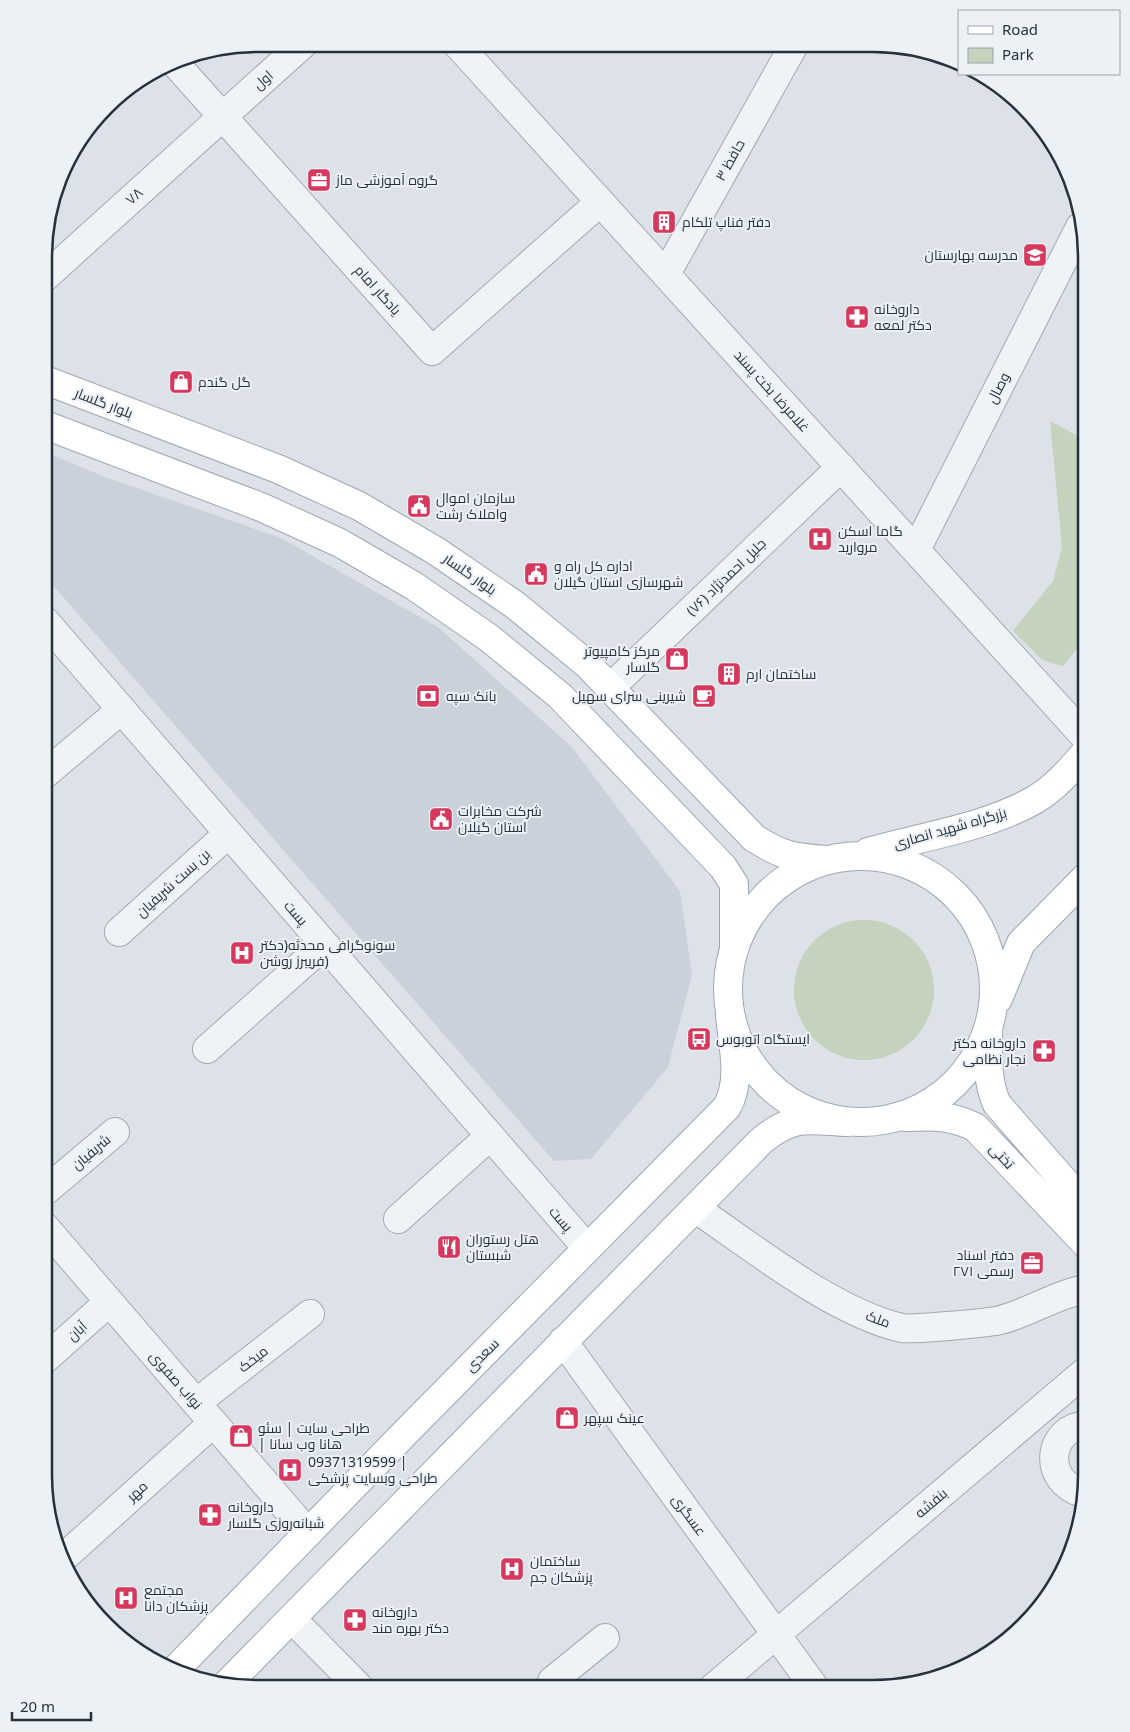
<svg xmlns="http://www.w3.org/2000/svg" width="1130" height="1732" font-family="'Noto Sans',Cairo,sans-serif">
<style>
.built{fill:#cbd1da}
.green{fill:#c4d2be}
.lines{fill:none;stroke-linecap:round;stroke-linejoin:round}
.minor-casing{stroke:#a2a9b2;stroke-width:30}
.major-casing{stroke:#9ca7b4;stroke-width:30}
.minor{stroke:#f0f3f6;stroke-width:28}
.major{stroke:#fff;stroke-width:28}
.labels{text-anchor:middle;stroke-width:4;stroke-linejoin:round;paint-order:stroke}
.street-label{font-size:14px;fill:#26313f;stroke:#ecf1f5}
.poi-label{font-size:14px;fill:#26313f;stroke:#ecf1f5;text-anchor:start}
.rim{fill:none;stroke:#26313f;stroke-width:2.5}
</style>
<rect width="100%" height="100%" fill="#dde2e8"/>
<path class="built" d="M45,452l60,25 176,61 158,90 133,119 108,144 12,84 -24,92 -77,92 -37,2 -509,-585z"/>
<path class="green" d="M1050,421l36,19 -9,85 9,2v111l-23,28 -21,-6 -29,-29 40,-50 9,-34z
M794 990a70 70 0 1 1 140 0a70 70 0 1 1-140 0Z"/>
<g class="lines">
<defs>
<path id="minor" d="M457,44l629,694
M173,61l259,290 168,-149
M666,274l128,-229
M45,277l258,-233
M916,550l164,-323
M45,621l542,627
M610,688l231,-221
M45,774l76,-64
M119,932l109,-98
M207,1049l117,-104
M44,1192l71,-60
M695,1208c57,39 140,105 207,120 11,2 80,-5 94,-7 30,-6 57,-26 90,-32
M398,1219l92,-83
M44,1226l264,307
M563,1341l252,347
M44,1360l65,-58
M196,1403l114,-89
M1085,1494c-47,-13 -35,-69 1,-68
M62,1559l151,-136
M292,1619l67,68
M557,1687l-5,-6 53,-43
M713,1688l373,-317"/>
<path id="major" d="M45,380l233,89 81,37 77,45 79,54 73,60 166,173c28,18 40,20 73,22
M45,425l216,82 79,36 74,43 75,52 71,58 163,171 11,17v63
M868,852c52,-15 121,-25 168,-53 20,-12 35,-30 50,-47
M728 989a133 133 0 1 1 266 0a133 133 0 1 1-266 0Z
M998,999l23,-56 65,-66
M988,1035c0,24 -1,47 9,69l89,102
M906,1117c27,-1 44,-2 69,10l111,117
M174,1671l228,-235 325,-329c15,-27 6,-61 3,-91
M226,1685l535,-544c33,-27 46,-21 86,-19"/>
</defs>
<use href="#minor" class="minor-casing"/>
<use href="#major" class="major-casing"/>
<use href="#minor" class="minor"/>
<use href="#major" class="major"/>
</g>
<defs>
<symbol id="office-square" viewBox="-11 -11 22 22"><rect x="-9" y="-9" width="18" height="18" rx="4" fill="#d6395d" stroke="#ecf1f5"/><path d="M-6-3h4V-5.5h4V-3h4V5H-6ZM-1-4.5V-3h2v-1.5ZM-6 0V1H6V0Z" fill="#fff"/></symbol>
<symbol id="building-square" viewBox="-11 -11 22 22"><rect x="-9" y="-9" width="18" height="18" rx="4" fill="#d6395d" stroke="#ecf1f5"/><path d="M-4-6H4V6H1V3H-1V6H-4ZM-2.5-4.3h1.7v1.8h-1.7ZM.8-4.3h1.7v1.8H.8ZM-2.5-1h1.7V.8h-1.7ZM.8-1h1.7V.8H.8Z" fill="#fff"/></symbol>
<symbol id="school-square" viewBox="-11 -11 22 22"><rect x="-9" y="-9" width="18" height="18" rx="4" fill="#d6395d" stroke="#ecf1f5"/><path d="M0-5L7-2L0 1L-7-2ZM-4 1L0 2.5L4 1V4Q0 6-4 4Z" fill="#fff"/></symbol>
<symbol id="pharmacy-square" viewBox="-11 -11 22 22"><rect x="-9" y="-9" width="18" height="18" rx="4" fill="#d6395d" stroke="#ecf1f5"/><path d="M-2-6h4v4h4v4h-4v4h-4v-4h-4v-4h4Z" fill="#fff"/></symbol>
<symbol id="shop-square" viewBox="-11 -11 22 22"><rect x="-9" y="-9" width="18" height="18" rx="4" fill="#d6395d" stroke="#ecf1f5"/><path d="M-5-2.5h2.3a2.7 3.5 0 0 1 5.4 0H5L5.5 6h-11ZM-1.5-2.5h3a1.5 2.3 0 0 0-3 0Z" fill="#fff"/></symbol>
<symbol id="civic-square" viewBox="-11 -11 22 22"><rect x="-9" y="-9" width="18" height="18" rx="4" fill="#d6395d" stroke="#ecf1f5"/><path d="M-.6-6.5H3V-4.5H.6V-3L4-1V1h2V6H-6V1h2V-1L-.6-3ZM-1.2 2.5V6h2.4V2.5Z" fill="#fff"/></symbol>
<symbol id="hospital-square" viewBox="-11 -11 22 22"><rect x="-9" y="-9" width="18" height="18" rx="4" fill="#d6395d" stroke="#ecf1f5"/><path d="M-5-5h3v3.5h4V-5h3V5h-3V1.5h-4V5h-3Z" fill="#fff"/></symbol>
<symbol id="bank-square" viewBox="-11 -11 22 22"><rect x="-9" y="-9" width="18" height="18" rx="4" fill="#d6395d" stroke="#ecf1f5"/><path d="M-6-4H6V4H-6ZM0-2.3a2.3 2.3 0 1 0 0 4.6a2.3 2.3 0 1 0 0-4.6Z" fill="#fff"/></symbol>
<symbol id="cafe-square" viewBox="-11 -11 22 22"><rect x="-9" y="-9" width="18" height="18" rx="4" fill="#d6395d" stroke="#ecf1f5"/><path d="M-5.5-4.5H6V0H3Q3 3.5 0 3.5H-2.5Q-5.5 3.5-5.5 0ZM3-3.2v2h1.7v-2ZM-6 4.5H4V6H-6Z" fill="#fff"/></symbol>
<symbol id="bus-square" viewBox="-11 -11 22 22"><rect x="-9" y="-9" width="18" height="18" rx="4" fill="#d6395d" stroke="#ecf1f5"/><path d="M-5-6H5V4H4V6H2V4H-2V6H-4V4H-5ZM-3.5-4V0h7V-4ZM-3.5 1.2v1.5H-2V1.2ZM2 1.2v1.5H3.5V1.2Z" fill="#fff"/></symbol>
<symbol id="restaurant-square" viewBox="-11 -11 22 22"><rect x="-9" y="-9" width="18" height="18" rx="4" fill="#d6395d" stroke="#ecf1f5"/><path d="M-5-6h1v4h1v-4h1v4h1v-4h1v5L-1.5 .5V6h-2V.5L-5-1ZM5-6V6H3V1.5H1.5Q1.5-4 5-6Z" fill="#fff"/></symbol>
</defs>
<g fill-rule="evenodd">
<use href="#office-square" x="305" y="166" width="28" height="28"/>
<use href="#building-square" x="650" y="208" width="28" height="28"/>
<use href="#school-square" x="1021" y="241" width="28" height="28"/>
<use href="#pharmacy-square" x="843" y="303" width="28" height="28"/>
<use href="#shop-square" x="167" y="368" width="28" height="28"/>
<use href="#civic-square" x="405" y="492" width="28" height="28"/>
<use href="#hospital-square" x="806" y="525" width="28" height="28"/>
<use href="#civic-square" x="522" y="560" width="28" height="28"/>
<use href="#shop-square" x="663" y="645" width="28" height="28"/>
<use href="#building-square" x="715" y="660" width="28" height="28"/>
<use href="#bank-square" x="414" y="682" width="28" height="28"/>
<use href="#cafe-square" x="690" y="682" width="28" height="28"/>
<use href="#civic-square" x="427" y="805" width="28" height="28"/>
<use href="#hospital-square" x="228" y="939" width="28" height="28"/>
<use href="#bus-square" x="685" y="1025" width="28" height="28"/>
<use href="#pharmacy-square" x="1030" y="1037" width="28" height="28"/>
<use href="#restaurant-square" x="435" y="1233" width="28" height="28"/>
<use href="#office-square" x="1018" y="1249" width="28" height="28"/>
<use href="#shop-square" x="553" y="1404" width="28" height="28"/>
<use href="#shop-square" x="227" y="1422" width="28" height="28"/>
<use href="#hospital-square" x="276" y="1456" width="28" height="28"/>
<use href="#pharmacy-square" x="196" y="1501" width="28" height="28"/>
<use href="#hospital-square" x="498" y="1555" width="28" height="28"/>
<use href="#hospital-square" x="112" y="1584" width="28" height="28"/>
<use href="#pharmacy-square" x="341" y="1606" width="28" height="28"/>
</g>
<g class="labels">
<g class="street-label">
<text transform="translate(263 80) rotate(-41)" y="5">اول</text>
<text transform="translate(730 160) rotate(-61)" y="5">حافظ ۳</text>
<text transform="translate(134 196) rotate(-43)" y="5">۷۸</text>
<text transform="translate(378 290) rotate(48)" y="5">یادگار امام</text>
<text transform="translate(998 388) rotate(-63)" y="5">وصال</text>
<text transform="translate(772 391) rotate(48)" y="5">غلامرضا بخت پسند</text>
<text transform="translate(104 403) rotate(21)" y="5">بلوار گلسار</text>
<text transform="translate(470 574) rotate(35)" y="5">بلوار گلسار</text>
<text transform="translate(726 577) rotate(-44)" y="5">جلیل احمدنژاد (۷۶)</text>
<text transform="translate(950 828) rotate(-16)" y="5">بزرگراه شهید انصاری</text>
<text transform="translate(173 883) rotate(-42)" y="5">بن بست شریفیان</text>
<text transform="translate(296 913) rotate(49)" y="5">پست</text>
<text transform="translate(91 1152) rotate(-40)" y="5">شریفیان</text>
<text transform="translate(1002 1156) rotate(47)" y="5">تختی</text>
<text transform="translate(561 1219) rotate(49)" y="5">پست</text>
<text transform="translate(878 1319) rotate(20)" y="5">ملک</text>
<text transform="translate(77 1331) rotate(-42)" y="5">آبان</text>
<text transform="translate(482 1355) rotate(-45)" y="5">سعدی</text>
<text transform="translate(253 1359) rotate(-38)" y="5">میخک</text>
<text transform="translate(176 1380) rotate(49)" y="5">نواب صفوی</text>
<text transform="translate(137 1491) rotate(-42)" y="5">مهر</text>
<text transform="translate(931 1503) rotate(-40)" y="5">بنفشه</text>
<text transform="translate(689 1515) rotate(54)" y="5">عسگری</text>
</g>
<g class="poi-label">
<text x="336" y="185">گروه آموزشی ماز</text>
<text x="682" y="227">دفتر فناپ تلکام</text>
<text x="1018" y="260" text-anchor="end">مدرسه بهارستان</text>
<text x="874" y="314">داروخانه<tspan x="874" dy="16">دکتر لمعه</tspan></text>
<text x="198" y="387">گل گندم</text>
<text x="436" y="503">سازمان اموال<tspan x="436" dy="16">واملاک رشت</tspan></text>
<text x="838" y="536">گاما اسکن<tspan x="838" dy="16">مروارید</tspan></text>
<text x="554" y="571">اداره کل راه و<tspan x="554" dy="16">شهرسازی استان گیلان</tspan></text>
<text x="660" y="656" text-anchor="end">مرکز کامپیوتر<tspan x="660" dy="16">گلسار</tspan></text>
<text x="746" y="679">ساختمان ارم</text>
<text x="446" y="701">بانک سپه</text>
<text x="686" y="701" text-anchor="end">شیرینی سرای سهیل</text>
<text x="458" y="816">شرکت مخابرات<tspan x="458" dy="16">استان گیلان</tspan></text>
<text x="260" y="950">سونوگرافی محدثه(دکتر<tspan x="260" dy="16">فریبرز روشن)</tspan></text>
<text x="716" y="1044">ایستگاه اتوبوس</text>
<text x="1026" y="1048" text-anchor="end">داروخانه دکتر<tspan x="1026" dy="16">نجار نظامی</tspan></text>
<text x="466" y="1244">هتل رستوران<tspan x="466" dy="16">شبستان</tspan></text>
<text x="1014" y="1260" text-anchor="end">دفتر اسناد<tspan x="1014" dy="16">رسمی ۲۷۱</tspan></text>
<text x="584" y="1423">عینک سپهر</text>
<text x="258" y="1433">طراحی سایت | سئو<tspan x="258" dy="16">| هانا وب سانا</tspan></text>
<text x="308" y="1467">09371319599 |<tspan x="308" dy="16">طراحی وبسایت پزشکی</tspan></text>
<text x="228" y="1512">داروخانه<tspan x="228" dy="16">شبانه‌روزی گلسار</tspan></text>
<text x="530" y="1566">ساختمان<tspan x="530" dy="16">پزشکان جم</tspan></text>
<text x="144" y="1595">مجتمع<tspan x="144" dy="16">پزشکان دانا</tspan></text>
<text x="372" y="1617">داروخانه<tspan x="372" dy="16">دکتر بهره مند</tspan></text>
</g>
</g>
<path d="M0 0H1130V1732H0ZM257 52H873A205 205 0 0 1 1078 257V1475A205 205 0 0 1 873 1680H257A205 205 0 0 1 52 1475V257A205 205 0 0 1 257 52Z" fill="#ecf1f5" fill-rule="evenodd"/>
<path class="rim" d="M257 52H873A205 205 0 0 1 1078 257V1475A205 205 0 0 1 873 1680H257A205 205 0 0 1 52 1475V257A205 205 0 0 1 257 52Z"/>
<rect x="958" y="10" width="162" height="65" fill="#ecf1f5" stroke="#9da4ac"/>
<rect x="968" y="26" width="25" height="8" fill="#ffffff" stroke="#9da4ac"/>
<text x="1002" y="35" font-size="15" fill="#26313f">Road</text>
<rect x="968" y="48" width="25" height="15" fill="#c4d2be" stroke="#9da4ac"/>
<text x="1002" y="60" font-size="15" fill="#26313f">Park</text>
<path d="M12 1712v8h79v-8" fill="none" stroke="#26313f" stroke-width="2.5"/>
<text x="20" y="1712" font-size="15" fill="#26313f" stroke="#ecf1f5" stroke-width="4" paint-order="stroke">20 m</text>
</svg>
